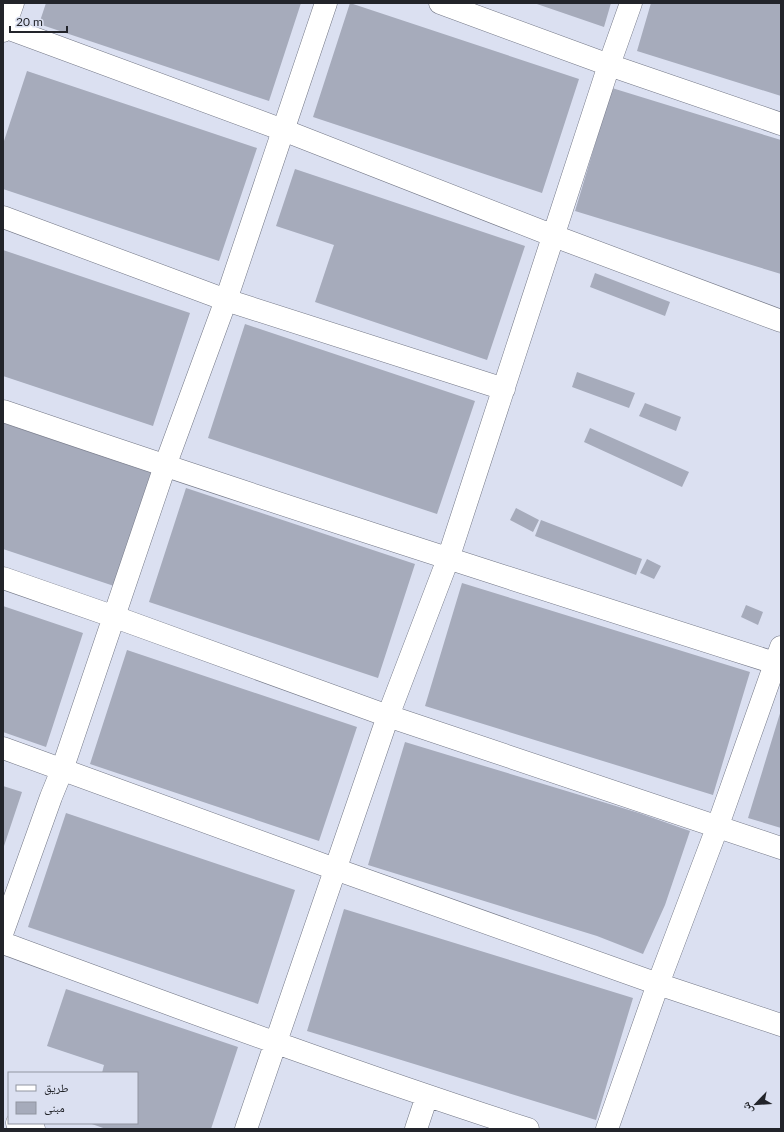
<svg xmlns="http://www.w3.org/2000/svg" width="784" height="1132" font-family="Lato,'Noto Naskh Arabic',sans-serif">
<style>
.building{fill:#a6abbb}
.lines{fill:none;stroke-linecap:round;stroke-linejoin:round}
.minor-casing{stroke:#737786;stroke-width:23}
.minor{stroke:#fff;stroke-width:22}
</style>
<rect width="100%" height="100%" fill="#dbe0f1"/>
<path class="building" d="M46,3h255l-32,98 -230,-77z
M350,3l229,76 -37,114 -229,-76z
M534,3h77l-7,24z
M651,3h130v93l-144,-45z
M27,71l230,77 -38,113 -216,-72v-45z
M612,88l169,52v134l-206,-63z
M295,169l230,77 -38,114 -172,-58 19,-57 -58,-19z
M3,250l187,63 -37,113 -150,-50z
M595,273l75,29 -5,14 -75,-29z
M245,324l230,77 -38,113 -229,-76z
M577,372l58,21 -6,15 -57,-21z
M645,403l36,14 -5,14 -37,-15z
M3,423l148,50 -37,113 -111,-37z
M590,428l99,44 -7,15 -98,-45z
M186,488l229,76 -37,114 -229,-76z
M516,508l23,12 -6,12 -23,-12z
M541,520l101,39 -6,16 -101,-39z
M647,559l14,7 -7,13 -14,-6z
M462,583l288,89 -37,123 -288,-89z
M746,605l17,7 -5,13 -17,-8z
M3,606l80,27 -37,114 -43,-15z
M127,650l230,77 -38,114 -229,-77z
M781,710v118l-33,-10z
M405,742l234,71 51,18 -25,74 -22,49 -46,-18 -229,-71z
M3,786l19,6 -19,57z
M66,813l229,77 -37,114 -230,-77z
M344,909l289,89 -37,122 -289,-89z
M66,989l172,58 -27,82h-105l-17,-6h48v-50h-35l2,-8 -57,-19z"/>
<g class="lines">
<defs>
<path id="minor" d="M440,3l169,62 172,59
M4,27l279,103 271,106 227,85
M3,31l10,-28
M3,217l223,83 278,89
M3,411c258,88 518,171 778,254
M3,578l112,39 273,99 393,132
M3,748l332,121 323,115 123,41
M3,931l48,-134 11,-27 103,-304 61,-166 100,-297
M3,943c174,64 348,129 525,186
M17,1123l17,6
M246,1129l142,-413 60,-157 161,-494 22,-62
M416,1129l11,-33
M607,1129l51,-145 59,-156 64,-181"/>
</defs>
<use href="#minor" class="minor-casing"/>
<use href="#minor" class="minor"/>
</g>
<rect width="784" height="1132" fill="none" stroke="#22242a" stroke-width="8"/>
<rect x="8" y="1072" width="130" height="52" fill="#dbe0f1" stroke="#9195a1"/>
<rect x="16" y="1085" width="20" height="6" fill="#ffffff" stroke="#9195a1"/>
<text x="44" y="1092" font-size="12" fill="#22242a">طريق</text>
<rect x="16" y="1102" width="20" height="12" fill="#a6abbb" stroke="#9195a1"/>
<text x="44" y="1112" font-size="12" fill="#22242a">مبنى</text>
<g transform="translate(756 1104) rotate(245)" stroke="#dbe0f1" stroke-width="3" paint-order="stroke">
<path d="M0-3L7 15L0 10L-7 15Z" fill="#22242a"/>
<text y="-6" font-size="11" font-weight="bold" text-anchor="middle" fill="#22242a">ش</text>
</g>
<path d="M10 26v6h57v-6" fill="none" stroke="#22242a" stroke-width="2"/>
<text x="16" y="26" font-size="12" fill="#22242a" stroke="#dbe0f1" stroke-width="3" paint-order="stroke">20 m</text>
</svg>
